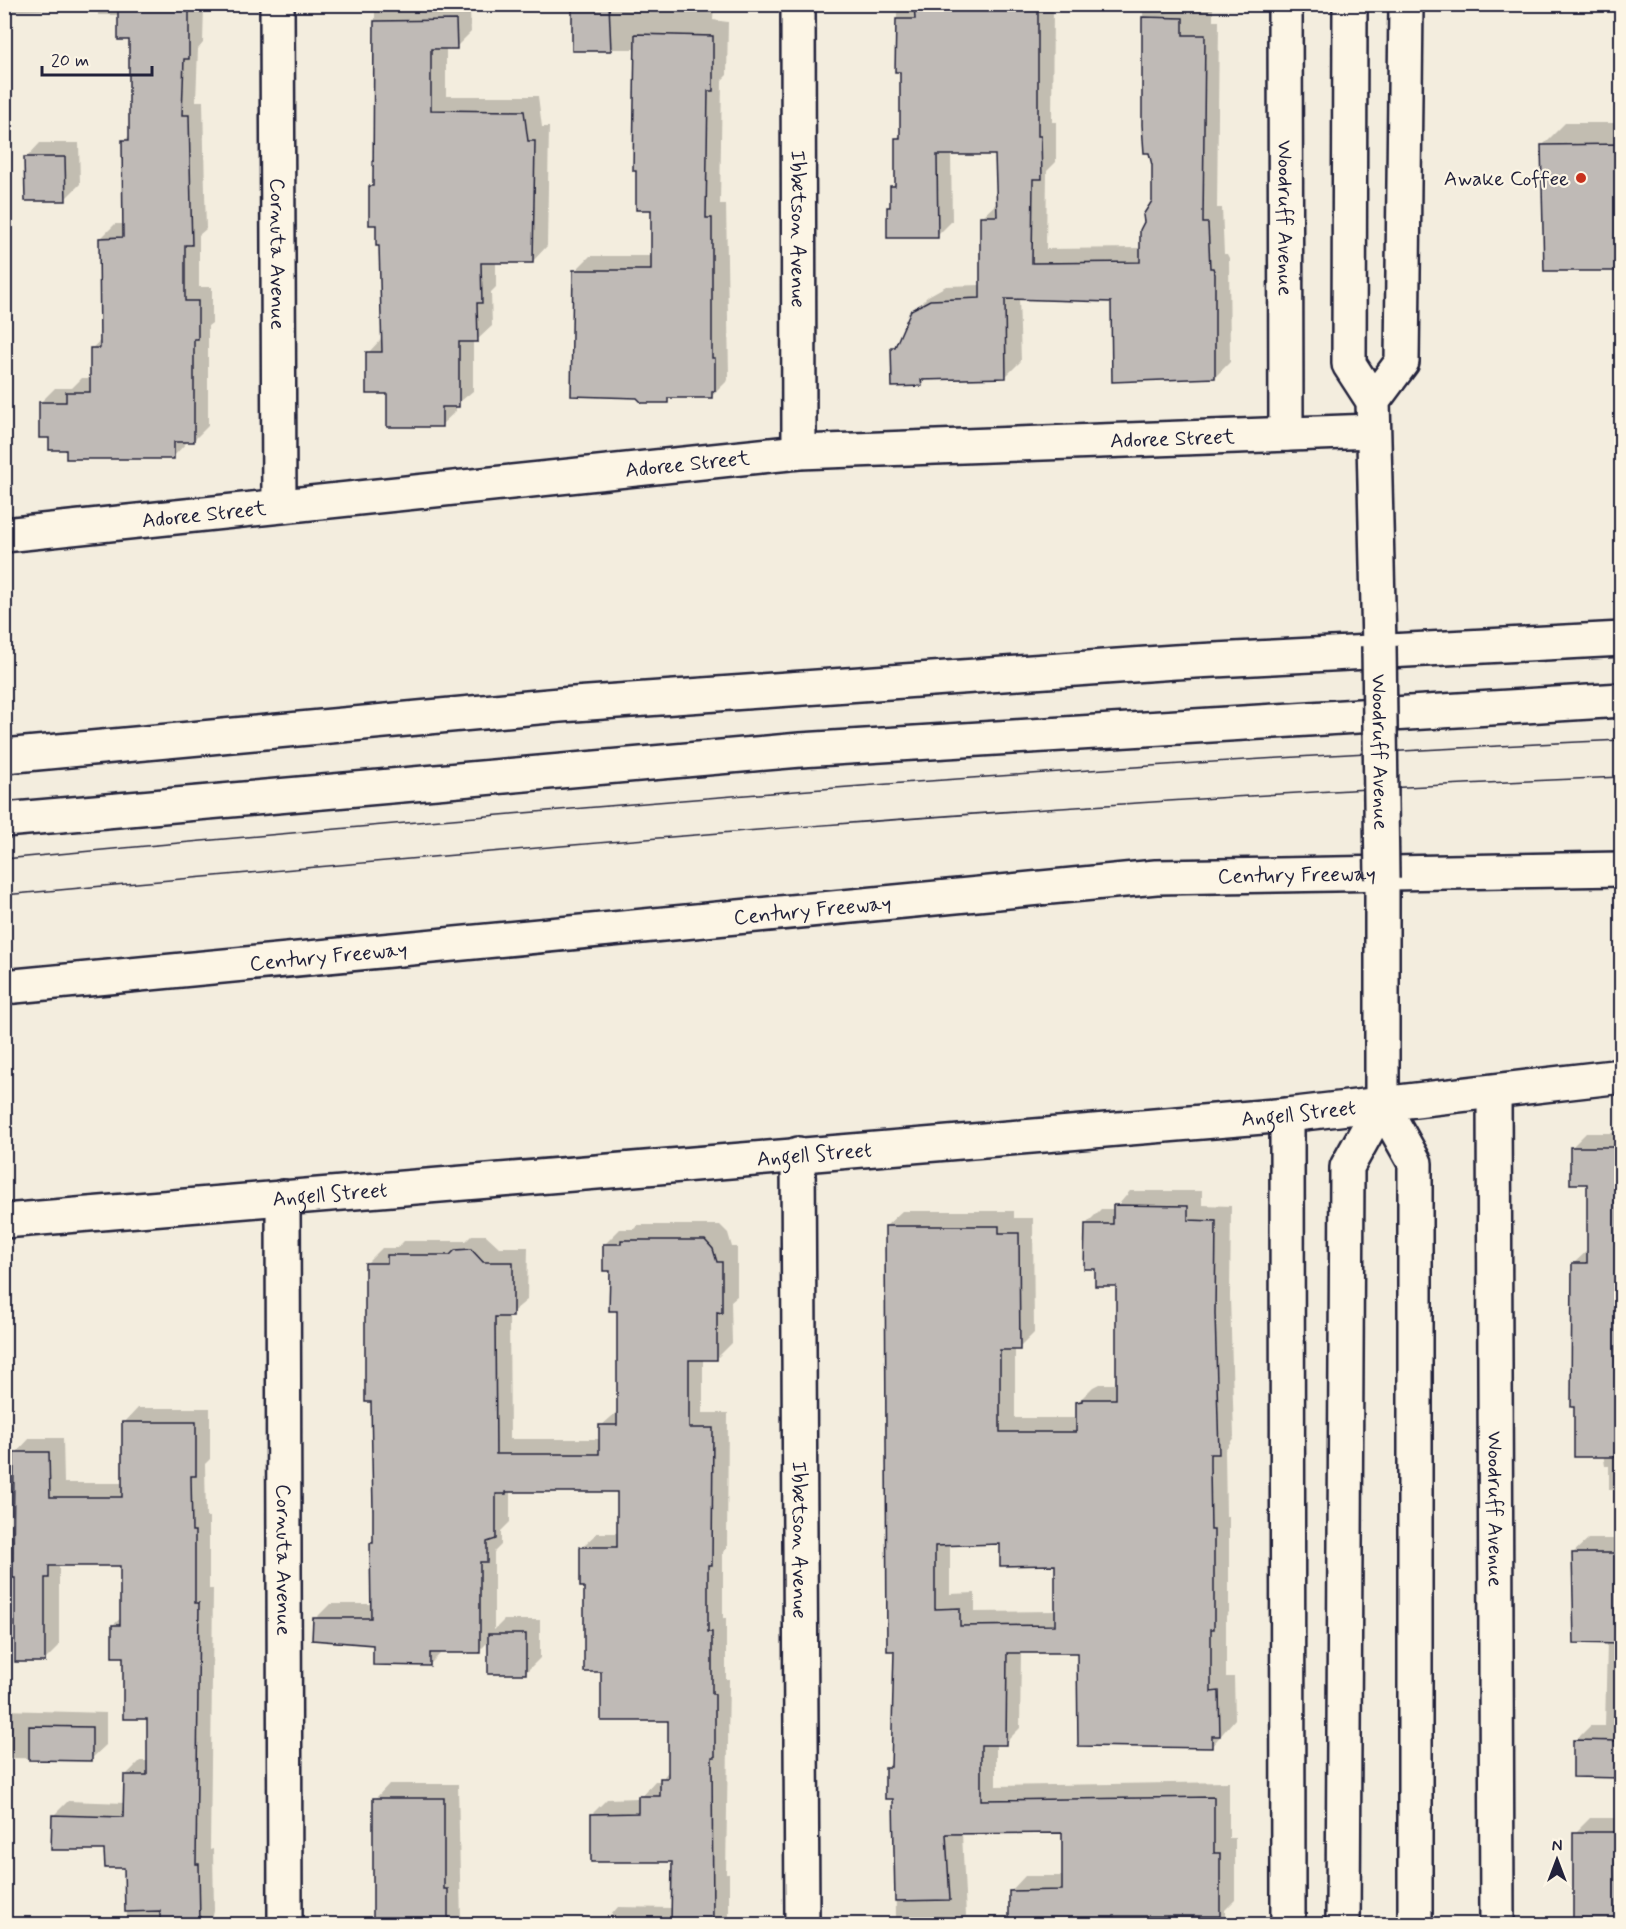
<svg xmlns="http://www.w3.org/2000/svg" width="1626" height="1929" font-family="Mynerve,sans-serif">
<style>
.shadow{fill:#0003;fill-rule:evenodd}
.building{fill:#bfbab6;stroke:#22223b;stroke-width:1.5;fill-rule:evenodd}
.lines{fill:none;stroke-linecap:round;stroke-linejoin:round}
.minor-casing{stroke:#22223b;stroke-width:38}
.secondary-casing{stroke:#22223b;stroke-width:38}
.motorway-casing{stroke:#22223b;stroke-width:38}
.minor{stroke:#fcf5e5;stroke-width:33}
.secondary{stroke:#fcf5e5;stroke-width:33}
.motorway{stroke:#fcf5e5;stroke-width:33}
.tram{stroke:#22223b;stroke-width:1.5}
.secondary-bridge-casing{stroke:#22223b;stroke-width:38;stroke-linecap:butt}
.secondary-bridge{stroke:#fcf5e5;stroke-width:33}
.poi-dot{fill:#c8321e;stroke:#fcf5e5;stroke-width:2}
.labels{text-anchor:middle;stroke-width:4.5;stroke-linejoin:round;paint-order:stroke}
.poi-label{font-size:21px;fill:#22223b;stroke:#fcf5e5;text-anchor:end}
.street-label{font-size:21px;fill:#22223b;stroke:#fcf5e5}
</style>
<rect width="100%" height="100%" fill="#f3edde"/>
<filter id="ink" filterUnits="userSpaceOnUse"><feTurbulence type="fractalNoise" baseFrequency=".0167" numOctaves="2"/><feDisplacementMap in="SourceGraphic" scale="12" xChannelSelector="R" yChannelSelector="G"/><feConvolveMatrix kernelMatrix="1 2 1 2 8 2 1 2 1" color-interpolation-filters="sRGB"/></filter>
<g filter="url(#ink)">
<path class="shadow" d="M4,4h200l-1,39 -5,6 -2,52h7l2,91 1,37 -7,6v52h13v36l-4,3v100l-15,15h-5l-15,16 -105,-9 -17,-11 -11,-34 15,-15h17l10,-10h9v-29l11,-10 -1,-101 14,-14h9v-83l7,-7v-95l-12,-24h-21v-7l-94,3z
M375,4h339l-1,16 15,2 -1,53 -5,5 -2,124h6l3,171 -3,7 -15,15h-40l-4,4 -92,-130 15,-15h62v-48l-15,-159h-63l-1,-38h-103l1,21 -15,15h-10v49h92l4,31h7l-2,119 -14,15h-37v26l-5,5 1,34 -15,14h-4v51l-17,14v6l-15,14 -52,-32 -21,-40 15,-16 -2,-92 -11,-58 5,-5z
M897,4h316v17h6l-2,187h5l2,46h3l2,4 1,104 -15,15 -103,-77 -93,-3 2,64 -15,15 -79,2 -6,6 -28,-37 6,-6 14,-30 15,-15 18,-10 36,-1v-68l16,-15 -1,-49h-46l1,68 -15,15 -49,-29 3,-3v-17l5,-5v-43l5,-5v-64h-4zM1053,8h90l2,144h6l3,49 -13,47 -95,1 1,-78 9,-9v-40h-4z
M1565,123h57v147l-79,-125z
M40,143h39l1,41 -15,15 -39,-41z
M1586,1133h36v643l-47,-35 15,-15h15l2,-83 -34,-90 15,-14h25v-49h-4v-24h-4l-31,-203 15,-14v-67l-18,-34z
M1130,1191h72v14l29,1 -1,90 4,141 -9,13 1,66h3v96l-3,4v61h8l1,42 -24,28 -132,-96 -58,1 -1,76 -15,15h-9v43l233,-4v56h6v62l-10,10v14h-161v-4h-56v4h-112l-1,-126 -8,-30 5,-6 3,-112 -9,-424 16,-15h112v7h19l1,115 -15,15h-4v70h63l-1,-15 16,-16 6,-3h18v-100l-21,-17 -10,-43 15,-15h14zM1001,1543l56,21 -1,47 -81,1v-19l-25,1v-50zM1064,1831v45h-39l-15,16v24h-44l-4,-83z
M638,1225h82l8,8 4,14h5v49l-6,5 1,42 -15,15h-14v55h25l-1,135 -4,4v66h3v61h3l-3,195h3v50h-126l15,-17 53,1 3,-47 -82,-47 15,-15 33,-1 15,-17h6l8,-11v-50l-66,-49 -18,-85 -4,-38 16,-15h22v-43h-109v32l-9,9v14l-7,7v78l10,-10h36v38l-14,14 -36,-32 -11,11h-36l-13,13 -115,-45 15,-15h42v-60l3,-3v-30l-8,-248 15,-15h15l7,-7h62l6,-6h14l13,12h29l-1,53 -18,15 1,124h91v-13l18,-16v-100l-14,-66 15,-15h14z
M138,1408h72v51l-5,5 1,53h3v72h4l-3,261 3,-1 1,62 -3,13h-84l-1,-57 -20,-18 -53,-33 15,-15 57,2v-27l15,-15h8v-43l-35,-93 9,-8v-53l-63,2v80l-15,15 -28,-208 14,-15h33l1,45h60v-60z
M4,1710l102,3v32l-15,14 -87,-1z
M389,1784h69l3,140h-85l-1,-125z
M1590,1818h32v106h-18l-29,-91z"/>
<path class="building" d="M118,4h71v55h-5l-2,56h7l2,92 1,38h-7v56h13v38h-4v103h-20v17h-108v-9h-17v-12h-10v-36h27v-10h24v-44h10l-1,-110 24,-1 -1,-97h7v-100h-11z
M572,4h37l2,47h-39z
M914,4h124v132h3l1,43h-9l-1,84 108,-1v-32l4,-8 -1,-7 9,-14v-36l-3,-12h-5l-2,-28v-108l41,1v17h22l-2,188h5l2,45h3l2,6v104l-103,4 -1,-80 -106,-3 1,79 -85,2 1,6 -30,1 -1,-40h4l16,-37 19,-10 50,-2v-82h17l-2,-61h-58l1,83h-51v-31h3v-21h5v-48h5v-66h-5l1,-53h19z
M456,20l1,29h-26v61l93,1 4,30h7l-2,122h-52l1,40h-5l1,39h-19v65h-17v20h-55v-33h-21v-42h16l-3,-106h-3v-21h-7v-39h4l1,-165z
M635,34l78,2v55h-5l-2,127h6v140h3v33h-3v7h-44v5h-26l-5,-5 -66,-2 2,-126h78v-60h-15v-39h-3z
M1622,144v127h-78l-3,-126z
M24,157h41l1,44h-41z
M1570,1147h52v310h-48v-50h-3l1,-144h15v-79h-17z
M1113,1205l75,1v14l28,1 -1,92 4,141h-9v12l1,64h3v99h-3v63l8,-1 1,45h-8v12l-134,-2 -1,-93h-70l-1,92h-25v55l233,-3v56h6v63h-106v3h-13v5l-92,-3v-30l53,-1v-57l-116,1 4,66 -55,1 -2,-102h-8v-32h6l3,-116h-7l-2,-425h114v7h20l1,117h-20v82h76v-30l6,-1v-2h34v-113h-21v-17h-11l1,-45h28zM1000,1544v22l55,-1v60l-95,1v-18l-25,1v-63z
M621,1240h84l8,9 4,13h5v51l-5,-1v48h-28v68h24l-1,137h-4v67h4v62h3v63h-3l1,167h-42l1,-62h-81v-48l47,-1v-17h22v-18h8v-57h-67v-49h-17v-85h-4v-40h37v-55h-111v2h-10v45l-9,3v20h-7v91h-50v13l-57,-1v-20l-61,-5 1,-22h58l-1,-75h3v-32l-2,-109h-6v-139h22v-8h63l5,-5 16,-1 12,13h30v55h-18l1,137h103v-29h18v-114h-8l1,-40h-7v-27h18z
M122,1422h74v54h-5l1,55h3v72h4l-3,261h3l1,60h-40v-13l-35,1 -1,-44h-19l-1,-18h-53l1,-35 71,2 1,-42h23v-56h-24v-62h-11v-32h8v-59h-71v12h-4v84h-30v-84h-2l1,-126h35l1,45h72z
M1572,1553h50v91l-48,-1z
M488,1634h38v40h-38z
M29,1726l63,1v34l-63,-1z
M1573,1740l49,1v37l-49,-1z
M373,1798h71v91h4v35h-75z
M1573,1832h49v91h-49z"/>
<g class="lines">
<defs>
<g id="minor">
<path id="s1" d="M277,4l2,501"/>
<path id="s2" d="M798,4l1,448"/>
<path id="s3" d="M1285,4l1,430"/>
<path id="s4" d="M4,535l795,-83 574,-21"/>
<path id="s5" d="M1494,1092l3,832"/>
<path d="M1287,1115l1,809"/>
<path id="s6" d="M798,1154l4,770"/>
<path id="s7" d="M283,1197l2,727"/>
<path id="s8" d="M4,1221l1283,-106 335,-39"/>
</g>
<path id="secondary" d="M1350,4l-1,360 24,37 6,245
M1373,401l29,-39 4,-358
M1382,879v225l33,59v761
M1343,1924l4,-757 35,-63"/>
<g id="motorway">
<path d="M4,756l556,-51 615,-43 447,-23"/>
<path d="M4,820l796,-70 822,-50"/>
<path id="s9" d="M4,987l1152,-110 466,-8"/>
</g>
</defs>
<use href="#minor" class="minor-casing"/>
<use href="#secondary" class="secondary-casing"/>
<use href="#motorway" class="motorway-casing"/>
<use href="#minor" class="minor"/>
<use href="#secondary" class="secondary"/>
<use href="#motorway" class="motorway"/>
<path class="tram" d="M4,859c539,-50 1077,-95 1618,-119
M4,895c539,-49 1077,-96 1618,-118"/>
<defs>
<g id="secondary-bridge">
<path id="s10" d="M1379,646l3,233"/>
</g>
</defs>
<use href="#secondary-bridge" class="secondary-bridge-casing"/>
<use href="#secondary-bridge" class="secondary-bridge"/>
</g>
</g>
<circle class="poi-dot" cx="1581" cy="178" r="6"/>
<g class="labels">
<g class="poi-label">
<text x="1569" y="185">Awake Coffee</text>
</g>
<g class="street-label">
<text dy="7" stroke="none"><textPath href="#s3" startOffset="214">Woodruff Avenue</textPath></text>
<text dy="7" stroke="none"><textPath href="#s2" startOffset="225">Ibbetson Avenue</textPath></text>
<text dy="7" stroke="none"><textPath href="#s1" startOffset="250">Cornuta Avenue</textPath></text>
<text dy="7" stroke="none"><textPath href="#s4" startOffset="1173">Adoree Street</textPath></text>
<text dy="7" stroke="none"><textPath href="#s4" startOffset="687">Adoree Street</textPath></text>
<text dy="7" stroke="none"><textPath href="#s4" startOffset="201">Adoree Street</textPath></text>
<text dy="7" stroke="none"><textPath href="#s10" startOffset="106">Woodruff Avenue</textPath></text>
<text dy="7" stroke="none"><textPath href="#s9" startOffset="1298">Century Freeway</textPath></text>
<text dy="7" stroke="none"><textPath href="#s9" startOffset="812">Century Freeway</textPath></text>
<text dy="7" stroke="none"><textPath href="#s9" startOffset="326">Century Freeway</textPath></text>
<text dy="7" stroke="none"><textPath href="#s8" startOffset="1299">Angell Street</textPath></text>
<text dy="7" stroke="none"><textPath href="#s8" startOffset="813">Angell Street</textPath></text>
<text dy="7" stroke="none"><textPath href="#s8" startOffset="327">Angell Street</textPath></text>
<text dy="7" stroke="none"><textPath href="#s5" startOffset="417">Woodruff Avenue</textPath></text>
<text dy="7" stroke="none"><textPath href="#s6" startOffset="386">Ibbetson Avenue</textPath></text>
<text dy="7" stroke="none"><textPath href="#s7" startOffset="363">Cornuta Avenue</textPath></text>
</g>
</g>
<rect width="1626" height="1929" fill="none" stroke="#fcf5e5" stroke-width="24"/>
<rect x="12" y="12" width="1602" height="1905" fill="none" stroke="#22223b" stroke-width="2" filter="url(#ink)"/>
<g transform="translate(1557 1860)" stroke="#fcf5e5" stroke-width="4.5" paint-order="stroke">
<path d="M0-4.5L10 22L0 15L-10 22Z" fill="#22223b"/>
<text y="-9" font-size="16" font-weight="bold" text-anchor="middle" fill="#22223b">N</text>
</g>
<path d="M42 66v9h110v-9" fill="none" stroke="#22223b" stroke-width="3"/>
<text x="51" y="66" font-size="18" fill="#22223b" stroke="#fcf5e5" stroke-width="4.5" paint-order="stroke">20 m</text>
</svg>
